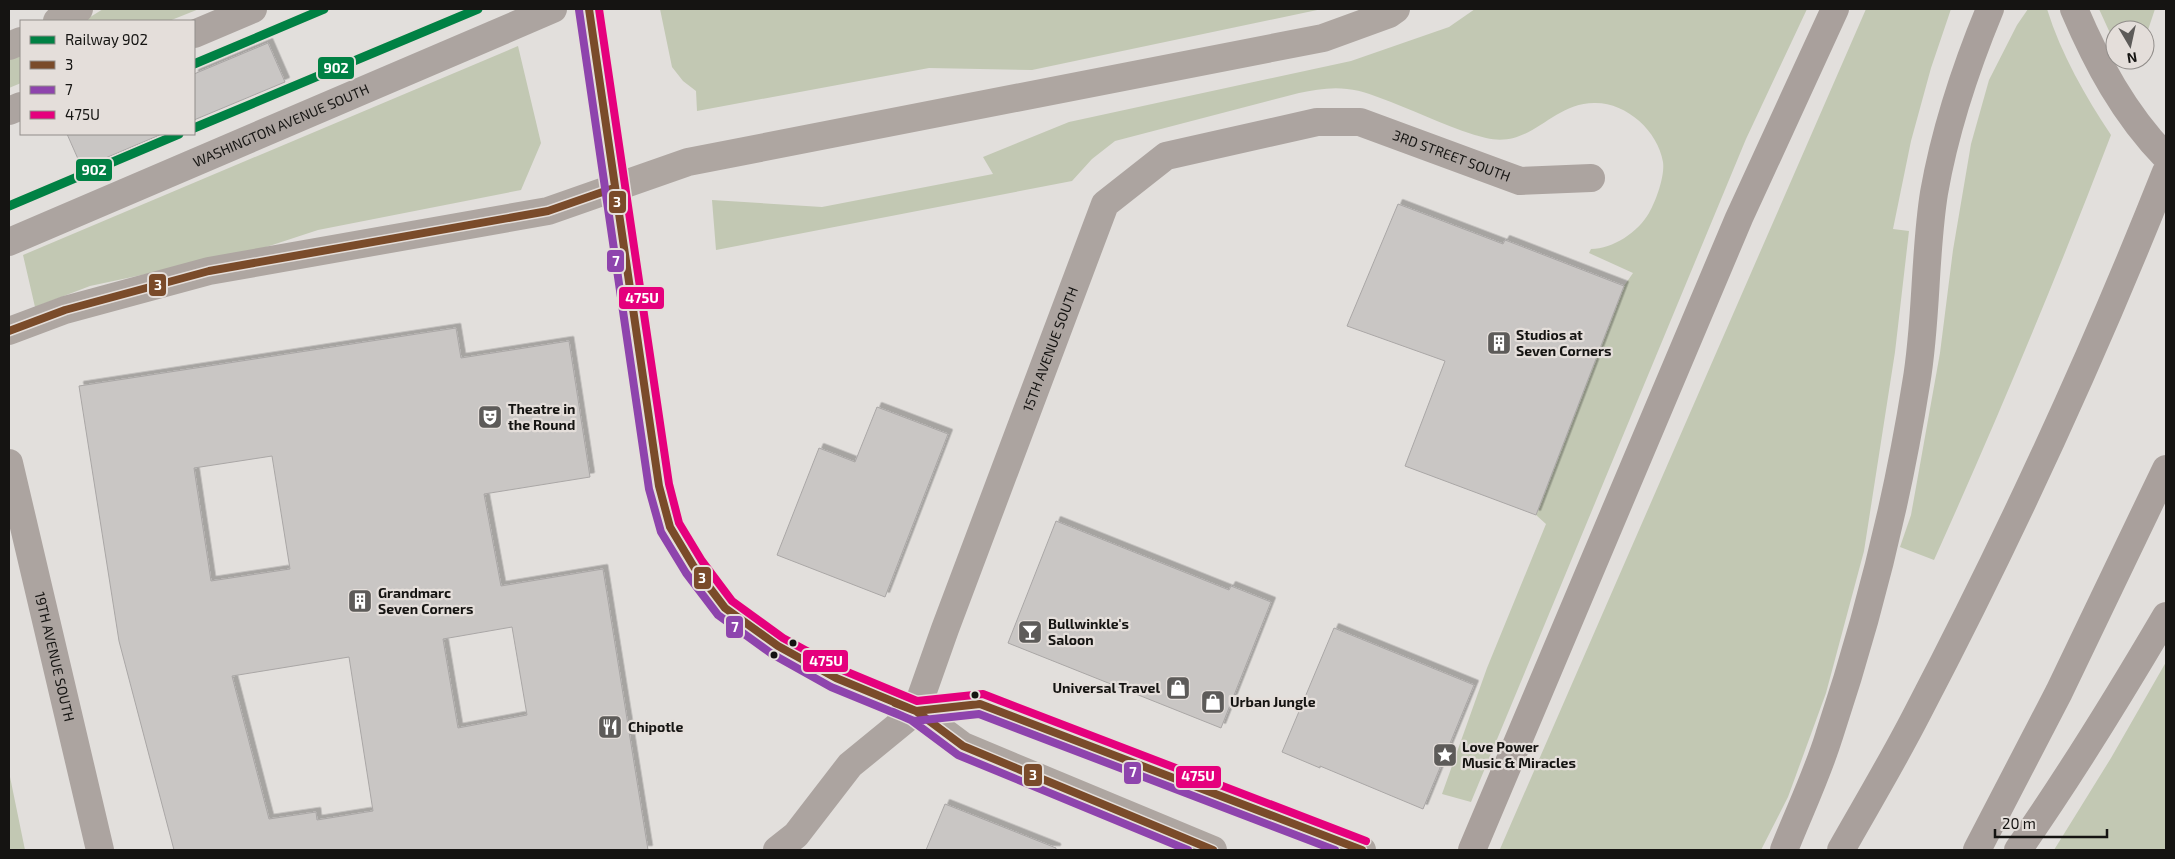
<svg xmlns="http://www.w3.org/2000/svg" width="2175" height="859" font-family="'Exo 2',sans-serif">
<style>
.green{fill:#c2c8b3}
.building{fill:#c9c6c4;stroke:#aaa7a6;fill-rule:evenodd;filter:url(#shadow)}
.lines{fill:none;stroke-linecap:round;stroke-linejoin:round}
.minor{stroke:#aca4a0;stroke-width:28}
.major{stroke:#aea6a1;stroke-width:28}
.highway{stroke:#a9a09c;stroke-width:28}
.bus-1-casing{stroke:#e4deda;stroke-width:11}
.bus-2-casing{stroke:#e4deda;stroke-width:11}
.bus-3-casing{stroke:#e4deda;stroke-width:11}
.bus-1{stroke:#7a4b2a;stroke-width:8}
.bus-2{stroke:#8e44ad;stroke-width:8}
.bus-3{stroke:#e5007d;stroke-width:8}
.rail-1-casing{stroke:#e4deda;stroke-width:12}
.rail-1{stroke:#008144;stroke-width:9}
.bus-dot{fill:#151412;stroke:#e4deda;stroke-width:2}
.labels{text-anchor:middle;stroke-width:4.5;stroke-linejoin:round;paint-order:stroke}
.street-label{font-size:14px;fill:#151412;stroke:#e4deda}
.poi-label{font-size:14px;font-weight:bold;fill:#151412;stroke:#e4deda;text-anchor:start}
.line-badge{stroke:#e4deda;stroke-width:2}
.badge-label{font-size:14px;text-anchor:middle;font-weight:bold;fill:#fff}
</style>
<defs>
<filter id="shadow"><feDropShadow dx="4.5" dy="-4.5" stdDeviation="0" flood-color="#0004"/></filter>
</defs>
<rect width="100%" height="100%" fill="#e2dfdc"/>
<path class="green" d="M103,9h96l-30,12h-85z
M660,9h662l-290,61 -103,-2 -232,43 -1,-20 -13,-10 -11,-14z
M1475,9h332l-61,130 -275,663 -29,-8 45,-126 59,-144 -10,-9 88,-229 9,-13 -44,-20 2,-4c22,0 47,-17 58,-36 7,-12 16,-37 14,-51 -5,-31 -37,-60 -69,-59 -43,0 -62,46 -108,35 -32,-8 -64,-24 -95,-36 -14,-5 -29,-12 -44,-13 -17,-2 -32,1 -48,4l-184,48 -23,18 -20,22 -356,69 -4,-50 110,7 171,-33 -10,-17 86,-35 282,-61 98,-34z
M1866,9h85l-20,59 -20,73 -18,88 16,2 -14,121 -31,199 -38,142 -38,104 -27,53h-259l-2,-1z
M2028,9h19c14,45 38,87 64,126 -55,144 -114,285 -177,425l-34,-13 11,-32 29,-162 13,-103 18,-106 18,-64 28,-55z
M2099,9h56l-10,30v-9h-30v14z
M518,46l23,97 -20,47 -203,40 -64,21 -164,35 -55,21 -12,-52z
M21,52v31l-12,5v-31z
M2166,662v188h-112l57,-92z
M9,772l16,78h-16z"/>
<path class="building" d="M268,43l17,39 -91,38v-46z
M67,134h95l-80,34z
M1398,204l105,40 2,-4 119,46 -88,229 -131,-49 40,-105 -98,-35z
M456,328l5,30 108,-17 21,136 -106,17 17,92 102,-17 45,281h-474l-55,-209 -40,-255zM272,456l18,113 -79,12 -17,-113zM512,627l15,88 -69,13 -15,-89zM349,657l24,154 -56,9 -1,-8 -47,7 -37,-143z
M877,407l71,27 -63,163 -108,-42 42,-107 36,14z
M1056,521l173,69 2,-4 40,16 -50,126 -213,-85z
M1334,628l140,57 -51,124 -103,-43v2l-38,-16z
M945,804l111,44v2h-130z"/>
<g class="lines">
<g class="minor">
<path d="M194,34l59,-25"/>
<path d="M9,111l12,-5"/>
<path id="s1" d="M9,242l544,-233"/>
<path id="s2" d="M9,463l91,387"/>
<path id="s3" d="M777,850l19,-15 54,-70 66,-54 29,-82 160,-425 61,-48 151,-34h43l160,59 71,-3"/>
</g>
<path class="major" d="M589,9l70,477 11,41 24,40 31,41 53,38 58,32 80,33 47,35 250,104
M57,21l22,-12
M9,46l12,-5
M9,331l56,-21 144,-39 339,-60 140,-49 635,-124 66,-24 7,-5
M916,711l64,-7 382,146"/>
<path class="highway" d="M2074,9c23,54 50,105 92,148
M1472,850l267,-632 96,-209
M1784,850c15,-38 33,-75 45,-114 38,-114 68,-232 87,-352 11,-63 8,-128 18,-191 11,-63 32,-126 56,-184
M1841,850c26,-46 53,-91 77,-138 92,-176 175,-356 248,-540
M1977,850l82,-158 107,-223
M2018,850c53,-76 101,-154 148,-234"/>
<defs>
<path id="bus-1" d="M589,9l70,477 11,41 24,40 31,41 53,38 58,32 80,33 47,35 250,104
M9,331l56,-21 144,-39 339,-60 66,-23
M895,703l21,8 64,-7 382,146"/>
<path id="bus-2" d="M579,10l70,479 12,43 25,41 32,42 54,39 59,33 83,34 65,-7 356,136
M893,712l18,8 47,35 230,95"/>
<path id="bus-3" d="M599,9l70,475 10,39 23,38 30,40 51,37 57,31 77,32 66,-7 383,147"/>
</defs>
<use href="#bus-1" class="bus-1-casing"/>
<use href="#bus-2" class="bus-2-casing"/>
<use href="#bus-3" class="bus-3-casing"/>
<use href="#bus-1" class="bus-1"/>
<use href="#bus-2" class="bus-2"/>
<use href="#bus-3" class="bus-3"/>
<defs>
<path id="rail-1" d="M194,64l130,-55
M194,128l284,-119
M9,206l170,-72"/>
</defs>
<use href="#rail-1" class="rail-1-casing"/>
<use href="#rail-1" class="rail-1"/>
</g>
<defs>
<symbol id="building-square" viewBox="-11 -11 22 22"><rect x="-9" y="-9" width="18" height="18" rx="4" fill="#5d5b59" stroke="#e4deda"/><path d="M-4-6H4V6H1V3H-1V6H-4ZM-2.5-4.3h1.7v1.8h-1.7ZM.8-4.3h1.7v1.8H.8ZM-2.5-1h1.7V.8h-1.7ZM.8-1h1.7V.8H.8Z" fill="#fff"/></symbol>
<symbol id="theatre-square" viewBox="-11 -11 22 22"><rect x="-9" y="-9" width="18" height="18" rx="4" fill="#5d5b59" stroke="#e4deda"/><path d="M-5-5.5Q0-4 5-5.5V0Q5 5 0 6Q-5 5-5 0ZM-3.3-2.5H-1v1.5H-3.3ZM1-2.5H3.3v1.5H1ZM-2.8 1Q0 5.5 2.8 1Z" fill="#fff"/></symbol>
<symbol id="bar-square" viewBox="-11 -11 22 22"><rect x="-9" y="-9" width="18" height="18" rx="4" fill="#5d5b59" stroke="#e4deda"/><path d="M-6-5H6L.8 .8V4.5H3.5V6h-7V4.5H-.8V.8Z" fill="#fff"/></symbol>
<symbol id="shop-square" viewBox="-11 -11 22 22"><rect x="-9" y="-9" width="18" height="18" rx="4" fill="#5d5b59" stroke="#e4deda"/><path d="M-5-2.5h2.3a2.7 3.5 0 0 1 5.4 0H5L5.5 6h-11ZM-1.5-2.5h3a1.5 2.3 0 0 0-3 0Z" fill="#fff"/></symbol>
<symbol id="restaurant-square" viewBox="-11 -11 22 22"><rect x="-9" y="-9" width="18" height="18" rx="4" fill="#5d5b59" stroke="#e4deda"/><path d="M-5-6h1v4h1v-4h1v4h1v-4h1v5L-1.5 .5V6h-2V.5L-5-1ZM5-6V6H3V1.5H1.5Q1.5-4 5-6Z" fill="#fff"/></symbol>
<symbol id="sight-square" viewBox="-11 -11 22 22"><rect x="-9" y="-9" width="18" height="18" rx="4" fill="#5d5b59" stroke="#e4deda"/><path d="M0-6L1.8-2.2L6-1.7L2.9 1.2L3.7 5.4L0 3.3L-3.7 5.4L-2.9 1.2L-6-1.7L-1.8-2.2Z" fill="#fff"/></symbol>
</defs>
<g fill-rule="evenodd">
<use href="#building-square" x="1485" y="329" width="28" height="28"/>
<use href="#theatre-square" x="476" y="403" width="28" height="28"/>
<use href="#building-square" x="346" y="587" width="28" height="28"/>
<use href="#bar-square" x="1016" y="618" width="28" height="28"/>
<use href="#shop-square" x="1164" y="674" width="28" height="28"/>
<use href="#shop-square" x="1199" y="688" width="28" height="28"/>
<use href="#restaurant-square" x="596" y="713" width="28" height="28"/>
<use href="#sight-square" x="1431" y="741" width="28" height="28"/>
</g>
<g class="bus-dot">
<circle cx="793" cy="643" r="4.5"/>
<circle cx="774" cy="655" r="4.5"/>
<circle cx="975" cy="695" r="4.5"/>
</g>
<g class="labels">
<g class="street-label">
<text dy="5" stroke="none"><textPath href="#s1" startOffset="296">WASHINGTON AVENUE SOUTH</textPath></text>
<text dy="5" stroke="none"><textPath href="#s3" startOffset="1112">3RD STREET SOUTH</textPath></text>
<text dy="5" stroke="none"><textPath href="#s3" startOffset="584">15TH AVENUE SOUTH</textPath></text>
<text dy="5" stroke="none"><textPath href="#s2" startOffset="199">19TH AVENUE SOUTH</textPath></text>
</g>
<g class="poi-label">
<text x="1516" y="340">Studios at<tspan x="1516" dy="16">Seven Corners</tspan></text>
<text x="508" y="414">Theatre in<tspan x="508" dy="16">the Round</tspan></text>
<text x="378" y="598">Grandmarc<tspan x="378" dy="16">Seven Corners</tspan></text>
<text x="1048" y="629">Bullwinkle's<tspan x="1048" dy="16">Saloon</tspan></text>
<text x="1160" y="693" text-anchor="end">Universal Travel</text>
<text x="1230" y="707">Urban Jungle</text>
<text x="628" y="732">Chipotle</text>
<text x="1462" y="752">Love Power<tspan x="1462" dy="16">Music &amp; Miracles</tspan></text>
</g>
</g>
<g class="line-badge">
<rect x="317" y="56" width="38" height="24" rx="5" fill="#008144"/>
<rect x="75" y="158" width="38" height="24" rx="5" fill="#008144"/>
<rect x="608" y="190" width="19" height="24" rx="5" fill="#7a4b2a"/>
<rect x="606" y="249" width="19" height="24" rx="5" fill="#8e44ad"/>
<rect x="148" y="273" width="19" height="24" rx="5" fill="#7a4b2a"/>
<rect x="618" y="286" width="47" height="24" rx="5" fill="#e5007d"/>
<rect x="693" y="566" width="19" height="24" rx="5" fill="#7a4b2a"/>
<rect x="725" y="615" width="19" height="24" rx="5" fill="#8e44ad"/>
<rect x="802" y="649" width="47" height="24" rx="5" fill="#e5007d"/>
<rect x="1123" y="761" width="19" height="24" rx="5" fill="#8e44ad"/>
<rect x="1023" y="763" width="20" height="24" rx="5" fill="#7a4b2a"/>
<rect x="1175" y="765" width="47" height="24" rx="5" fill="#e5007d"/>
</g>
<g class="badge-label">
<text x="336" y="73">902</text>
<text x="94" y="175">902</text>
<text x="617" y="207">3</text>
<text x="616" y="266">7</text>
<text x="158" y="290">3</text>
<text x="642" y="303">475U</text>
<text x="702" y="583">3</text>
<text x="735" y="632">7</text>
<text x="826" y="666">475U</text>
<text x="1133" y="777">7</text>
<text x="1033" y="780">3</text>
<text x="1198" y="781">475U</text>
</g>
<rect width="2175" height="859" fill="none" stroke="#151412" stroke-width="20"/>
<rect x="20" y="20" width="175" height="115" fill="#e4deda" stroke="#918d8a"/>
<rect x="30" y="36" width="25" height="8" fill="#008144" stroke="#918d8a"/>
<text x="65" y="45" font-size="15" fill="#151412">Railway 902</text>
<rect x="30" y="61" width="25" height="8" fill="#7a4b2a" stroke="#918d8a"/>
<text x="65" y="70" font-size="15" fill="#151412">3</text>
<rect x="30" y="86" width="25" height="8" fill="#8e44ad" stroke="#918d8a"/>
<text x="65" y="95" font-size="15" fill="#151412">7</text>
<rect x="30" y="111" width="25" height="8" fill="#e5007d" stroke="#918d8a"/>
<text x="65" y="120" font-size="15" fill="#151412">475U</text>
<g transform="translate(2130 45) rotate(171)"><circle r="24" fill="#e4deda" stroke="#918d8a"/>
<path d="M0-4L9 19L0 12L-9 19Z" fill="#5d5b59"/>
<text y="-8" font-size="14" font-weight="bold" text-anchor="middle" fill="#151412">N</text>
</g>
<path d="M1995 829v8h112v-8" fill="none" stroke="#151412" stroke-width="2.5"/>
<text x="2002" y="829" font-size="15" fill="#151412" stroke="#e4deda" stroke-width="4" paint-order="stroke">20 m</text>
</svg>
